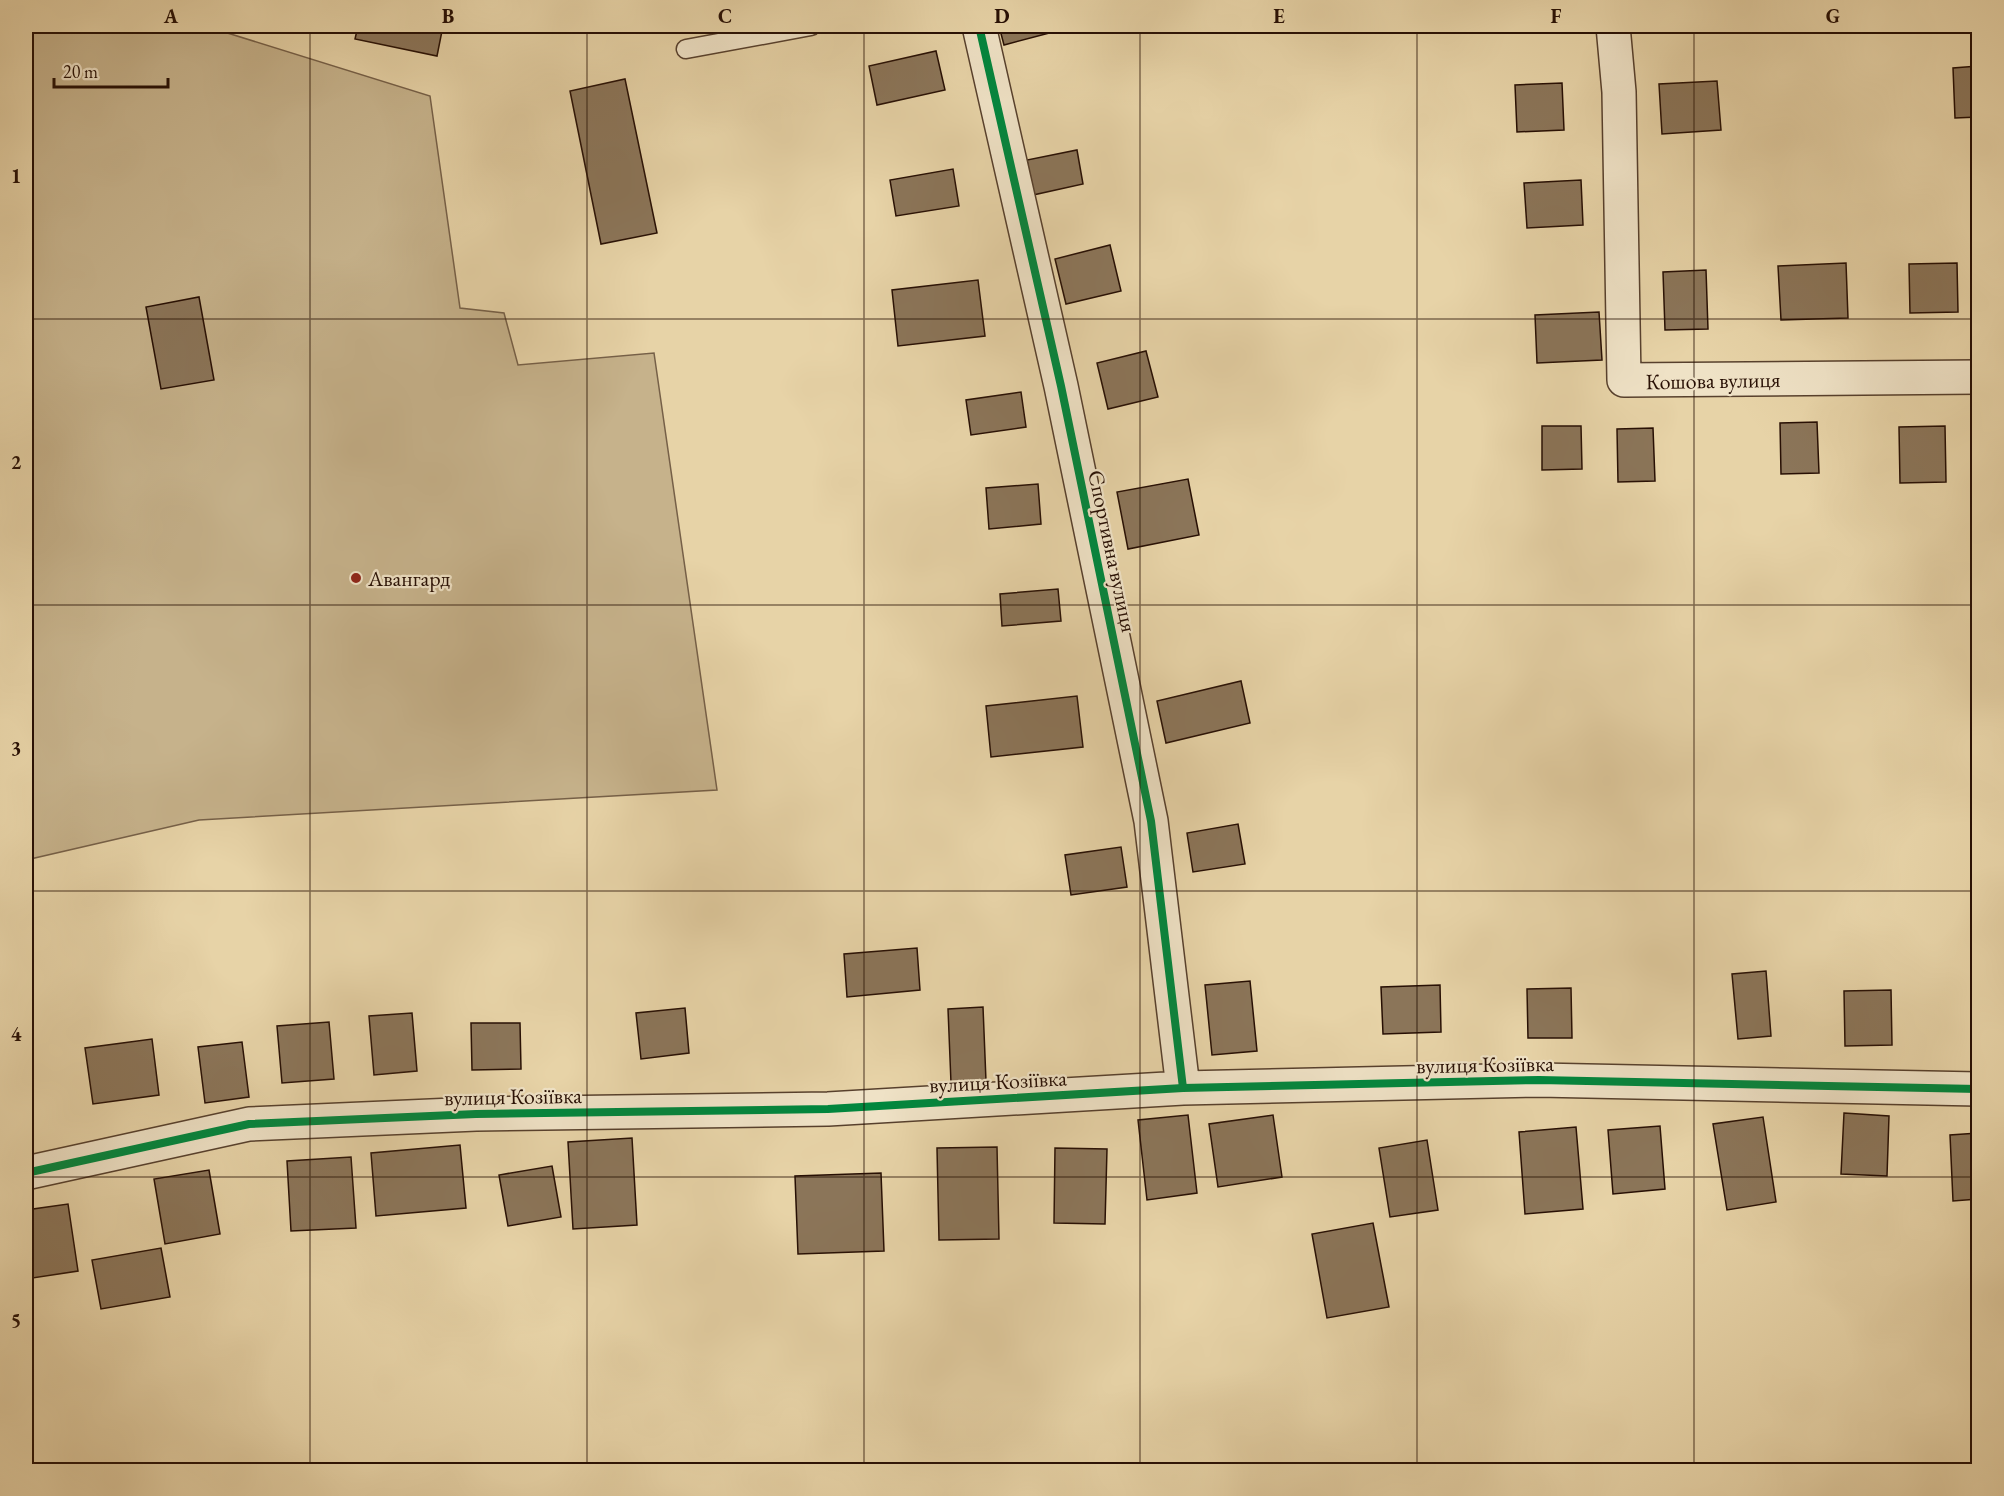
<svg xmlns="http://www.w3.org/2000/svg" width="2004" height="1496" font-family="'EB Garamond',serif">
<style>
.green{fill:#c6b28b;stroke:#766048;stroke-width:1.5}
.building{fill:#8b7559;stroke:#270f04;stroke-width:1.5}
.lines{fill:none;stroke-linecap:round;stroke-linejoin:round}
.service-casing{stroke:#57402d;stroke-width:21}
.minor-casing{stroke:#57402d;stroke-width:36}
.service{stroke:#efe2c6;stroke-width:18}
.minor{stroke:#efe2c6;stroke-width:33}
.cycleway-casing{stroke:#efe2c6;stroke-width:11}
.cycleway{stroke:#00873e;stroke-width:8}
.grid{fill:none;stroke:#270f04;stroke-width:1.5;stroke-opacity:0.55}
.poi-dot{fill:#8f2418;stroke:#efe2c6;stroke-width:2}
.labels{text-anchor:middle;stroke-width:4.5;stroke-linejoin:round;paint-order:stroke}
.street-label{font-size:22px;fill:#270f04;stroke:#efe2c6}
.poi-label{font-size:22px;fill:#270f04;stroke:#efe2c6;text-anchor:start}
.neatline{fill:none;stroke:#270f04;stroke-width:2}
.grid-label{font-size:20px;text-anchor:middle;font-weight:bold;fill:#270f04}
</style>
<rect width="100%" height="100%" fill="#e7d3a7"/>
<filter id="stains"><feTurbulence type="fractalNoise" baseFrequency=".00333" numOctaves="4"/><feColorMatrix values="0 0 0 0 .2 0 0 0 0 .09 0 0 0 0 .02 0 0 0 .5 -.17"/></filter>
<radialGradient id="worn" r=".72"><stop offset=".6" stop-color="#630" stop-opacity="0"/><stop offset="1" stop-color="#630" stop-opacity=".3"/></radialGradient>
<path class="green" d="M26,26h179l225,70 30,212 44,5 14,52 136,-12 63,437 -518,30 -173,40z"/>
<path class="building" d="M358,26h85l-6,30 -82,-17z
M999,26h77l-72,19z
M936,51l9,39 -68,15 -8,-39z
M1978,66v51l-23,1 -2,-50z
M625,79l32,154 -56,11 -31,-153z
M1717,81l4,49 -59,4 -3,-50z
M1562,83l2,47 -47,2 -2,-47z
M1077,150l6,34 -50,11 -6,-35z
M953,169l6,37 -63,10 -6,-36z
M1581,180l2,45 -56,3 -3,-45z
M1110,245l11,46 -55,13 -11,-45z
M1846,263l2,55 -67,2 -3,-54z
M1957,263l1,49 -48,1 -1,-49z
M1706,270l2,59 -43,1 -2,-58z
M978,280l7,56 -87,10 -6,-56z
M199,297l15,83 -53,9 -15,-82z
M1599,312l3,48 -65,3 -2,-48z
M1146,351l12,46 -50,12 -11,-46z
M1021,392l5,35 -55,8 -5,-35z
M1817,422l2,51 -38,1 -1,-51z
M1542,426h39l1,43 -40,1z
M1945,426l1,56 -46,1 -1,-56z
M1653,428l2,53 -37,1 -1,-53z
M1188,479l11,56 -71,14 -11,-57z
M1038,484l3,40 -52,5 -3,-41z
M1058,589l3,32 -59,5 -2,-32z
M1241,681l9,42 -84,20 -9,-42z
M1077,696l6,51 -92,10 -5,-51z
M1238,824l7,40 -52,8 -6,-39z
M1121,847l6,40 -56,8 -6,-40z
M917,948l3,42 -73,7 -3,-43z
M1766,971l5,65 -33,3 -6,-65z
M1250,981l7,70 -45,4 -7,-70z
M1440,985l1,47 -58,2 -2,-47z
M1571,988l1,50h-44l-1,-49z
M1891,990l1,55 -47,1 -1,-55z
M983,1007l3,74 -35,2 -3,-74z
M685,1008l4,45 -48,6 -5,-46z
M412,1013l5,58 -43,4 -5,-59z
M329,1022l5,57 -52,4 -5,-57z
M471,1023h49l1,46 -49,1z
M152,1039l7,56 -66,9 -8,-56z
M242,1042l7,55 -44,6 -7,-56z
M1844,1113l45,3 -2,60 -46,-2z
M1188,1115l9,78 -50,7 -9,-80z
M1273,1115l9,62 -64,10 -9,-63z
M1763,1117l13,85 -49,8 -14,-86z
M1660,1126l5,63 -52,5 -5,-64z
M1576,1127l7,82 -58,5 -6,-82z
M1978,1133v66l-25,2 -3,-66z
M632,1138l5,87 -64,4 -5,-87z
M1427,1140l11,70 -48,7 -11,-69z
M460,1145l6,63 -90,8 -5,-63z
M997,1147l2,92 -60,1 -2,-92z
M1055,1148l52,1 -2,75 -51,-1z
M351,1157l5,71 -65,3 -4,-70z
M552,1166l9,51 -53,9 -9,-51z
M209,1170l11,64 -55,10 -11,-65z
M881,1173l3,78 -86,3 -3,-78z
M68,1204l10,67 -52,8v-69z
M1373,1223l16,84 -62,11 -15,-84z
M161,1248l9,49 -69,12 -9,-49z"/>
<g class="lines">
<defs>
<path id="service" d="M686,49l125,-23"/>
<path id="minor" d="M979,26l82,360 90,435 32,267
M1613,26l6,66 5,288 354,-3
M26,1173l223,-49 227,-10 352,-5 355,-21 356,-8 439,9"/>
</defs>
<use href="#service" class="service-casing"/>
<use href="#minor" class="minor-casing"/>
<use href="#service" class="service"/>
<use href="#minor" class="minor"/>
<defs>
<path id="cycleway" d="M979,26l82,360 90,435 32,267
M26,1173l223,-49 227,-10 352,-5 355,-21 356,-8 439,9"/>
</defs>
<use href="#cycleway" class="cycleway-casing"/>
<use href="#cycleway" class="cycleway"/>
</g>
<path class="grid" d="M310,26v1444M587,26v1444M864,26v1444M1140,26v1444M1417,26v1444M1694,26v1444M26,319h1952M26,605h1952M26,891h1952M26,1177h1952"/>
<circle class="poi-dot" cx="356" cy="578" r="6"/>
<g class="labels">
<g class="street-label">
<text transform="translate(1713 380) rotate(-1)" y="8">Кошова вулиця</text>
<text transform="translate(1113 551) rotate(78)" y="8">Спортивна вулиця</text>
<text transform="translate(1485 1064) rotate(-1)" y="8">вулиця Козіївка</text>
<text transform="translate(998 1081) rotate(-3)" y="8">вулиця Козіївка</text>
<text transform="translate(513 1096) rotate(-1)" y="8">вулиця Козіївка</text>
</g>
<g class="poi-label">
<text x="368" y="586">Авангард</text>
</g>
</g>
<rect width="2004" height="1496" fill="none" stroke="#e7d3a7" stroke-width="66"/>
<path d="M54 78v9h114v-9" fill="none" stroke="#270f04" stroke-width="3"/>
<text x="63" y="78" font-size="18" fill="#270f04" stroke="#efe2c6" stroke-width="4.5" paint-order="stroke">20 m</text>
<rect x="33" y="33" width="1938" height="1430" class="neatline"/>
<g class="grid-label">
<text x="171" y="23">A</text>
<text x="448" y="23">B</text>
<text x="725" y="23">C</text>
<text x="1002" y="23">D</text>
<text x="1279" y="23">E</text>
<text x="1556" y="23">F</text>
<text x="1833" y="23">G</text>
<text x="16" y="183">1</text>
<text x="16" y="469">2</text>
<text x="16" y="755">3</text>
<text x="16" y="1041">4</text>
<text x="16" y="1327">5</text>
</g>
<rect width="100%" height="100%" filter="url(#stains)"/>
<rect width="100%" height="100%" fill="url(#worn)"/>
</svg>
